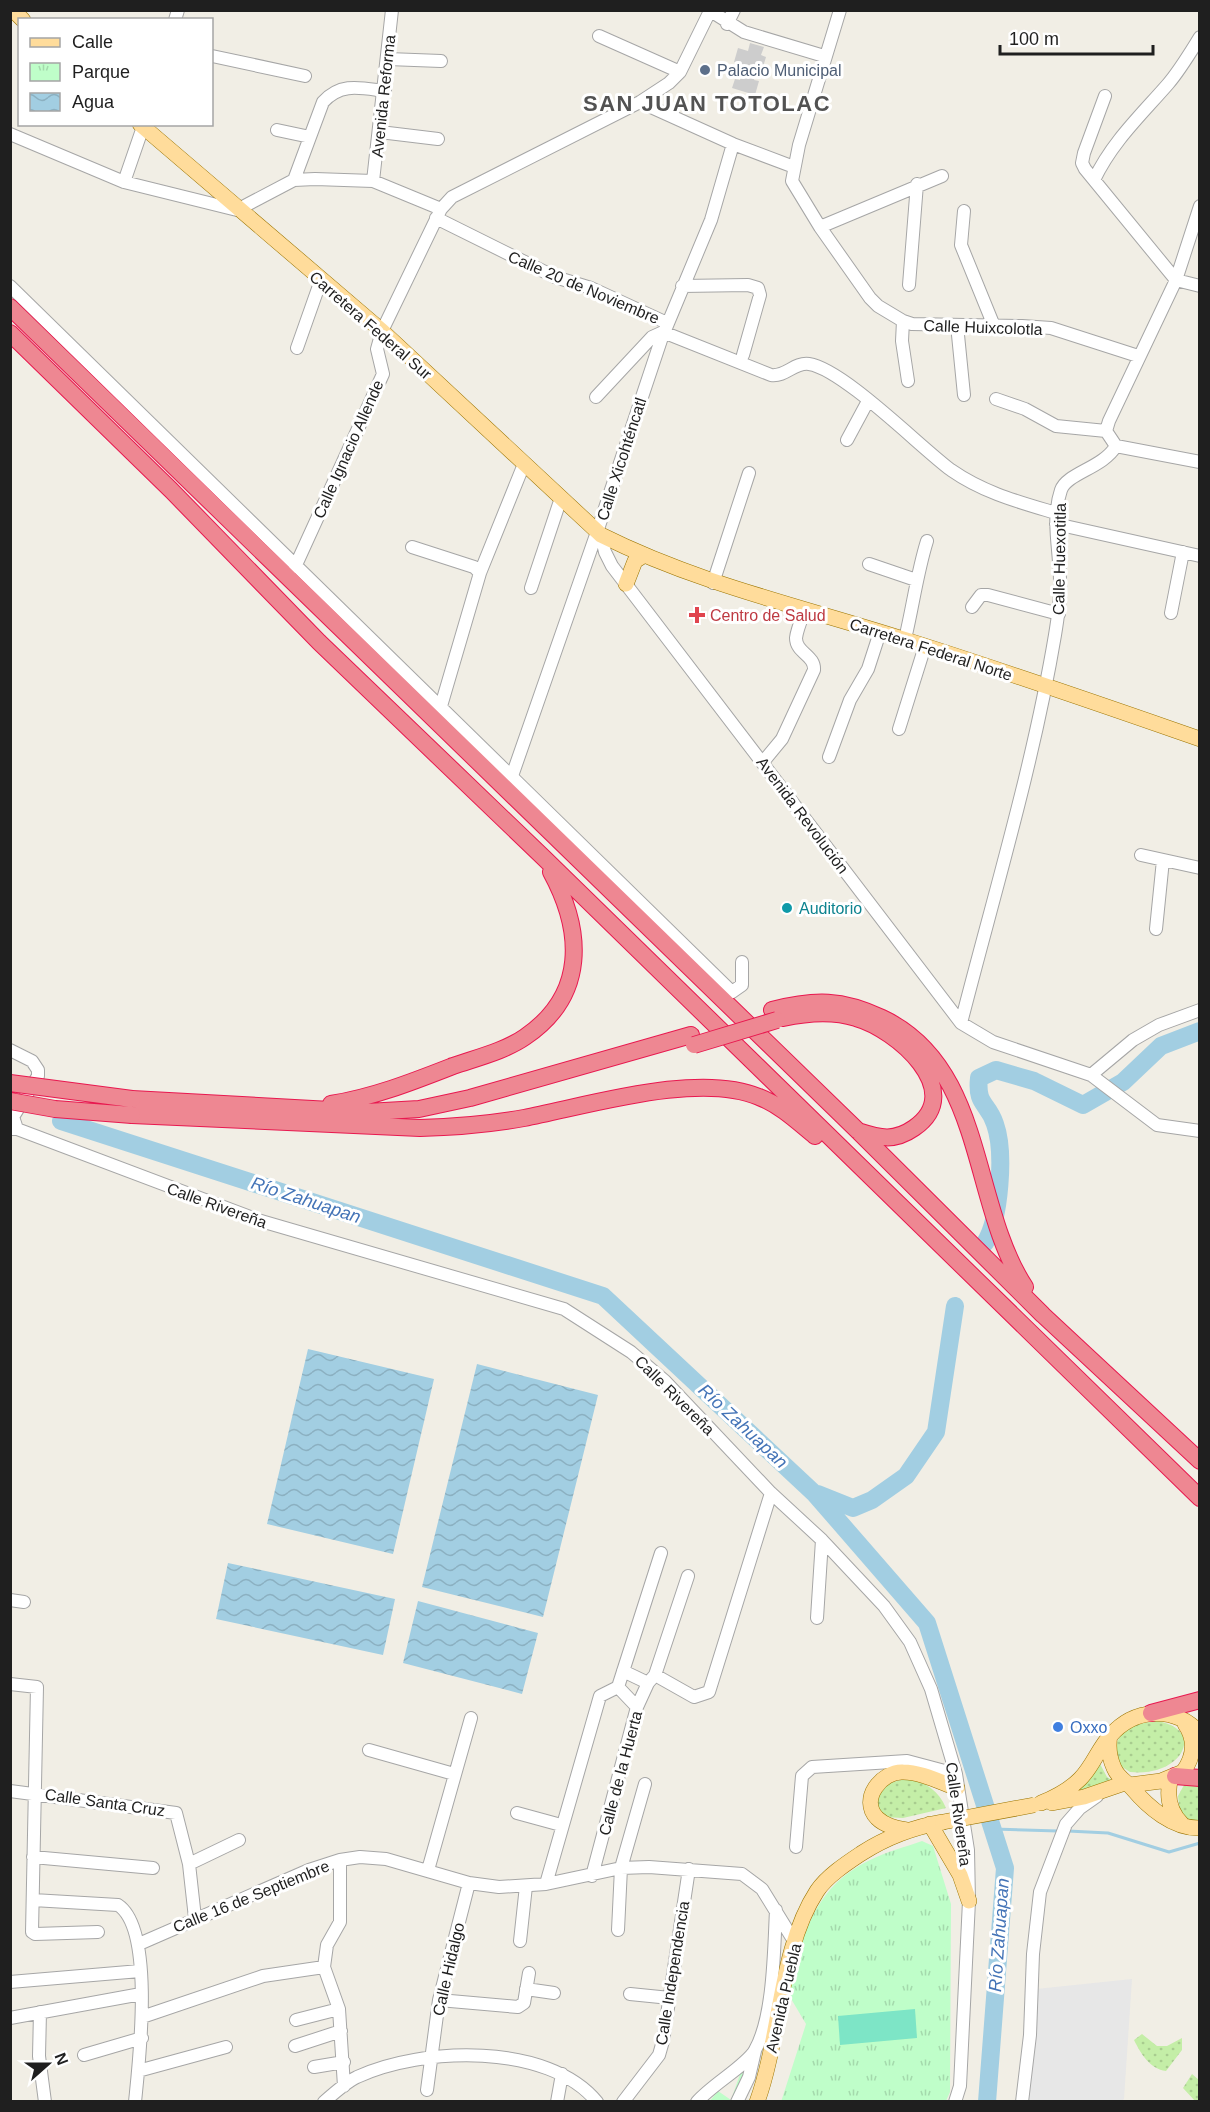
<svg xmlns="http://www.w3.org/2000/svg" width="1210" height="2112" font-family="Helvetica,sans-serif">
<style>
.religious{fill:#cdcdcd}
.park{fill:url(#park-tufts)}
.garden{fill:url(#garden-dots)}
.pitch{fill:#7de5c6}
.parking{fill:#e7e7e7}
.water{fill:url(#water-waves)}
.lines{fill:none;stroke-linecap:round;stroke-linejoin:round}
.stream{stroke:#a2cee2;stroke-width:3}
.river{stroke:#a2cee2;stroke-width:18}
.minor-casing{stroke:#a6a6a6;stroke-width:14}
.major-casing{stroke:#9a7400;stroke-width:16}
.highway-casing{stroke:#e8184f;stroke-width:18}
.minor{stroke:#fff;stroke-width:12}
.major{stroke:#ffdc9b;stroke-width:15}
.highway{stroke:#ee8792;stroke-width:16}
.major-bridge-casing{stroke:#9a7400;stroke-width:16;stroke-linecap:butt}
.highway-bridge-casing{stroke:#e8184f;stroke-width:18;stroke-linecap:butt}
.major-bridge{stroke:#ffdc9b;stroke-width:15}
.highway-bridge{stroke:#ee8792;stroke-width:16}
.service-dot{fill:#5c6f8a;stroke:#fff;stroke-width:2}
.health-dot{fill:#e0444e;stroke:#fff;stroke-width:2}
.culture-dot{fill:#0f9aa8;stroke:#fff;stroke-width:2}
.shop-dot{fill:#3f7fe0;stroke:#fff;stroke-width:2}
.labels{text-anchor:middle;stroke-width:6;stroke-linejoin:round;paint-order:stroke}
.service-label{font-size:16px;fill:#4e5e75;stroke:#fff;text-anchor:start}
.street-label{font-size:16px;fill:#1f1f1f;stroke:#fff}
.health-label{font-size:16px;fill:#be3a42;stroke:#fff;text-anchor:start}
.culture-label{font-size:16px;fill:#0d838f;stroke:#fff;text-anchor:start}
.shop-label{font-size:16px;fill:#366cbe;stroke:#fff;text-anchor:start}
.water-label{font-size:18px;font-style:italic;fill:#4474b7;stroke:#fff}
.district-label{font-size:22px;font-weight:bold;letter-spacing:1.5px;fill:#525252;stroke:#fff}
</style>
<defs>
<pattern id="park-tufts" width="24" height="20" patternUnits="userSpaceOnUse" patternTransform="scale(1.5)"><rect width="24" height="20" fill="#bffec9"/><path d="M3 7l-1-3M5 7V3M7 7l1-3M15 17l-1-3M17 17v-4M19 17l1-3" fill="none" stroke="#a4d9ac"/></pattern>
<pattern id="garden-dots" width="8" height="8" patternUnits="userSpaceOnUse" patternTransform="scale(1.5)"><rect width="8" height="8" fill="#c4eea7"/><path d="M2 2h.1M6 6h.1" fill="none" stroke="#a8cc8f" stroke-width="1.8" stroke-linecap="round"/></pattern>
<pattern id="water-waves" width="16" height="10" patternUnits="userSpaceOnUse" patternTransform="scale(1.5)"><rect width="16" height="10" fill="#a2cee2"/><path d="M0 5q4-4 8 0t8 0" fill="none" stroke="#8bb0c1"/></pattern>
</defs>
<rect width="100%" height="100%" fill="#f1eee5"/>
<path class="religious" d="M750,43l14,4 -3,8 5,2 -3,10 -6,-1 -3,14 5,1 -4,14 -23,-7 3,-9 5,1 4,-15 -10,-3 4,-14 10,3z"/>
<path class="park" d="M922,1841l11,5 18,58 -1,188 -4,9 -165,1 25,-78 -19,-32c17,-56 25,-104 83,-132 16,-8 35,-13 52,-19z
M745,2060l-3,41 -33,1 9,-11 13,9z"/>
<path class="garden" d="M1156,1721c51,7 27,57 -26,51l-11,-7 -6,-11c7,-26 17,-29 43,-33z
M1099,1762l8,15 11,7 -46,10z
M908,1779c18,3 31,12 38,29l-43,10 -19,-1c-17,-23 1,-36 24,-38z
M1199,1783v38l-10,-1 -9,-7 -2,-17 6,-11z
M1142,2034l15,12h10l15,-8v12l-16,21c-16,-2 -25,-17 -32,-31z
M1192,2074l7,6v21h-4l-12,-13z"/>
<path class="pitch" d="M915,2009l2,29 -77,7 -2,-29z"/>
<path class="parking" d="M1132,1979l-8,120 -3,3h-99l14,-113z"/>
<path class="water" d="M308,1349l126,30 -41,175 -126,-30z
M477,1364l121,31 -55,222 -121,-30z
M228,1563l167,36 -12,56 -167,-36z
M418,1601l120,32 -16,61 -119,-31z"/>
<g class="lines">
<path class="stream" d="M993,1829l65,2
M1068,1831l40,2 61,19 31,-9"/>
<path class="river" d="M61,1121l542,175 212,198 112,129 78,245 -18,234
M985,1243c15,-24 20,-91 10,-119 -7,-22 -19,-18 -16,-46l17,-8 38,11 49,24 40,-23 38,-36 39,-15
M818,1494l35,14 19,-8 34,-24 30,-44 19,-126"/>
<defs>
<path id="minor" d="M709,10l35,22 80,24
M840,10l-41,135 -7,36 28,46 50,71 8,8 25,15 9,3 110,2 29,2 87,28
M175,20l3,-10
M727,24l7,-14
M599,36l81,36
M212,56l93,20
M388,59l53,2
M1105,96l-21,57 -2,10 3,6 91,111 24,6
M640,102l93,42 61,23
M277,130l33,7
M380,132l58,7
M10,134l114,48 113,28 57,-30 21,-1 58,2 68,28
M294,180l29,-78c18,-20 38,-14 62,-11
M1094,180c18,-38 47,-65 74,-96 12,-14 22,-31 32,-47
M373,181l19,-171
M124,182l20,-58
M964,211l-3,34 33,81
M436,218l119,59 36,11 76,35
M820,227l122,-51
M909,285l8,-101
M10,286l722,706 10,-7v-23
M682,286l66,-1 10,3 2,7 -17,60
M903,321l-1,20 6,40
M957,325l7,70
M297,348l24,-68
M596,397l56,-60 11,-5 108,43c15,2 23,-13 38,-11 34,5 111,83 142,106 33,23 68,32 105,43
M996,399l29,10 31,17 50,5
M847,440l21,-39
M1116,446l-10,-15 3,-10 67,-141 24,-74
M1116,446l84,16
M1056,524l144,32
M601,535l4,17 7,14 349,457 32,19 98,33 66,50 43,6
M412,547l62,20 6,6
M869,564l47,16
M295,567l88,-193 -6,-25 5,-18 59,-122 11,-12 188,-95 29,-19 11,-11 30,-61
M713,583l36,-110
M531,588l30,-90
M972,607l9,-12h7l71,19
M1171,613l12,-61
M905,639c8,-33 12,-66 22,-98
M441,706l39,-133 44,-109
M899,729l26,-83
M829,757l21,-57 18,-31 12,-37
M763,762l19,-23 32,-69c1,-15 -18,-17 -18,-32 1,-9 6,-20 9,-28
M512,776l85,-244 64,-192 50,-120 22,-76
M1141,855l59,13
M1156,929l7,-69
M961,1023c33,-129 72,-257 94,-388 3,-18 6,-36 5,-54 0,-30 -9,-62 1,-91 6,-17 42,-22 55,-44
M10,1050l22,11 6,9v6l-25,41 4,12
M1091,1075l42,-35 26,-15 41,-15
M10,1129h7l244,92 303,88 67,43 34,29 106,112 51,47 62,66 26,36 21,47 25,85 12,76 1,51 -9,185 -5,16
M10,1600l14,2
M817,1618l5,-78
M623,1671l25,12
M655,1675l39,22 15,-5 62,-199
M10,1684l27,3 -5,245 3,2 63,-2
M637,1707l-19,-20 43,-134
M369,1750l85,24
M10,1791l166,22 13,51 6,54
M517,1813l44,12
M796,1847l6,-71 10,-9 95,-6 49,13
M33,1857l120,11
M340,1860v62l-13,23 -3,22 15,42 5,77
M189,1864l50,-24
M428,1870l43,-152
M592,1876l45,-169 11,-24 7,-8 33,-99
M546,1884l54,-188 18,-9
M33,1900l85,5c37,24 21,157 17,197
M618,1930l3,-62 24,-84
M520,1941l6,-55
M139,1944l170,-74 31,-10 20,-3 26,2 83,24 30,4 47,-3 75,-16 28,-1 93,7 20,15 32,52
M10,1982l130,-11
M526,1989l28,4
M630,1994l40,4
M439,2000l79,7 6,-4 5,-30
M40,2012l-1,44 6,46
M142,2017l121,-41 61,-9
M10,2018l131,-24
M296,2020l43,-11
M295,2046l46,-15
M84,2055l58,-17
M314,2067l30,-5
M138,2071l88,-24
M427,2090l12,-90 30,-117
M324,2102c10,-9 21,-19 33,-25 64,-30 191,-35 240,25
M557,2102l5,-28
M623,2102l36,-47 4,-14 26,-172
M697,2102c13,-16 50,-37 58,-52 19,-33 19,-102 21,-140
M737,2102l12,-25 6,-26
M1022,2102l8,-67 3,-81 7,-62 26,-68 14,-16 17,-12"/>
<path id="major" d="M13,10l10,10
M140,124l242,207 219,204c98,49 202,72 305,105 99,31 196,65 294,99
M626,584l9,-23 8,-5
M1110,1735c-2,11 -1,22 4,33 4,10 12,13 18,20 16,19 41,41 68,40
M1171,1777c-5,18 -2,34 11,47
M1130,1785l31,-4 22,-9c11,-15 13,-32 2,-48
M1041,1803c15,-6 28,-13 39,-24 13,-13 18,-30 30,-43 24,-28 64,-31 90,-3
M1052,1803l32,-6 41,-14
M930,1824l30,51 9,26
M907,1830c-10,-2 -22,-4 -30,-12 -18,-19 5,-47 26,-46 18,0 37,10 54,16
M757,2102c24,-65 22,-153 60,-211 10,-15 30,-28 45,-38 25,-16 52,-26 81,-31"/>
<path id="highway" d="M10,307l847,823 186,185 157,146
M10,333l161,157 148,152 225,216 656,640
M772,1010c43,-11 70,-11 110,8 104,49 88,185 143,269
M783,1018c23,-5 51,-7 73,0 40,11 112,73 58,110 -20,14 -34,10 -56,3
M132,1099l235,13 52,-3 51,-11 221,-63
M331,1104c43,-7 81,-22 122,-38 23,-8 52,-15 72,-29 62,-42 58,-106 26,-165
M132,1115l288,13c35,-1 70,-4 104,-10 63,-12 175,-47 235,-21 21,8 39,25 56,39
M1151,1713l49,-13
M1175,1776l25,2"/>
</defs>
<use href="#minor" class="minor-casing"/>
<use href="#major" class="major-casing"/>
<use href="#highway" class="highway-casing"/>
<use href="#minor" class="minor"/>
<use href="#major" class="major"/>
<use href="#highway" class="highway"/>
<defs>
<path id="major-bridge" d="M943,1822l91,-17"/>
<path id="highway-bridge" d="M694,1045l83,-25
M10,1083l122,16
M10,1101l45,8 77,6"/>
</defs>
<use href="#major-bridge" class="major-bridge-casing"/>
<use href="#highway-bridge" class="highway-bridge-casing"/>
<use href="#major-bridge" class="major-bridge"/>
<use href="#highway-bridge" class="highway-bridge"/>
</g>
<circle class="service-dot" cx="705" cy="70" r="6"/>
<path class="health-dot" d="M694 606h6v6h6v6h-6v6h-6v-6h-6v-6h6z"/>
<circle class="culture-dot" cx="787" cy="908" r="6"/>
<circle class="shop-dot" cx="1058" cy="1727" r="6"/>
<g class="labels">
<g class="service-label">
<text x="717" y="76">Palacio Municipal</text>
</g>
<g class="street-label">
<text transform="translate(383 96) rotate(-84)" y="6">Avenida Reforma</text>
<text transform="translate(584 287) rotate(23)" y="6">Calle 20 de Noviembre</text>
<text transform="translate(371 325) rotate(41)" y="6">Carretera Federal Sur</text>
<text transform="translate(983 327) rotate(2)" y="6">Calle Huixcolotla</text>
<text transform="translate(348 449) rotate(-66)" y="6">Calle Ignacio Allende</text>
<text transform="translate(621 459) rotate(-72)" y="6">Calle Xicohténcatl</text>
<text transform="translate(1059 559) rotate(-89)" y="6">Calle Huexotitla</text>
<text transform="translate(931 649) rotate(18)" y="6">Carretera Federal Norte</text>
<text transform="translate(803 815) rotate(53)" y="6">Avenida Revolución</text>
<text transform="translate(217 1205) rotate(20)" y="6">Calle Rivereña</text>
<text transform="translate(675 1395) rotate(45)" y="6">Calle Rivereña</text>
<text transform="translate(620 1773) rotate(-75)" y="6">Calle de la Huerta</text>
<text transform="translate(105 1802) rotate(8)" y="6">Calle Santa Cruz</text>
<text transform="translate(959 1814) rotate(82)" y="6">Calle Rivereña</text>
<text transform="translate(251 1896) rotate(-22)" y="6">Calle 16 de Septiembre</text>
<text transform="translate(448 1969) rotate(-77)" y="6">Calle Hidalgo</text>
<text transform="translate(672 1973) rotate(-81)" y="6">Calle Independencia</text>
<text transform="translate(783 1998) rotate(-77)" y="6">Avenida Puebla</text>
</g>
<g class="health-label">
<text x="710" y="621">Centro de Salud</text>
</g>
<g class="culture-label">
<text x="799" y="914">Auditorio</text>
</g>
<g class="shop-label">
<text x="1070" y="1733">Oxxo</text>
</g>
<g class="water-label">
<text transform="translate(306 1200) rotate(18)" y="6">Río Zahuapan</text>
<text transform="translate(743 1426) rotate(43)" y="6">Río Zahuapan</text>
<text transform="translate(999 1935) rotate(-86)" y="6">Río Zahuapan</text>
</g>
<g class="district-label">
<text x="707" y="111">SAN JUAN TOTOLAC</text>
</g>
</g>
<rect width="1210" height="2112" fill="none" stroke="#1f1f1f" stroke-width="24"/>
<rect x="18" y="18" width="195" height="108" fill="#ffffff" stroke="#a5a5a5" stroke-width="1.5"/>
<rect x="30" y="38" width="30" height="9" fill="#ffdc9b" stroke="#a5a5a5" stroke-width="1.5"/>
<text x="72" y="48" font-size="18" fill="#1f1f1f">Calle</text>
<rect x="30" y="63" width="30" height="18" fill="url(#park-tufts)" stroke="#a5a5a5" stroke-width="1.5"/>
<text x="72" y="78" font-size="18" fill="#1f1f1f">Parque</text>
<rect x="30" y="93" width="30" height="18" fill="url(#water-waves)" stroke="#a5a5a5" stroke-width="1.5"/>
<text x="72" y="108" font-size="18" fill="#1f1f1f">Agua</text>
<g transform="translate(48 2064) rotate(69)" stroke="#ffffff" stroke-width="4.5" paint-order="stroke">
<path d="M0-4.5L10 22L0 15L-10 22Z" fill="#1f1f1f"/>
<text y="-9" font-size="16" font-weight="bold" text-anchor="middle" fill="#1f1f1f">N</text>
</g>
<path d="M1000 45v9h153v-9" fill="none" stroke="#1f1f1f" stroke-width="3"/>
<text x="1009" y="45" font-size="18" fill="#1f1f1f" stroke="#ffffff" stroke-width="4.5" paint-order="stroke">100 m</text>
</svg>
